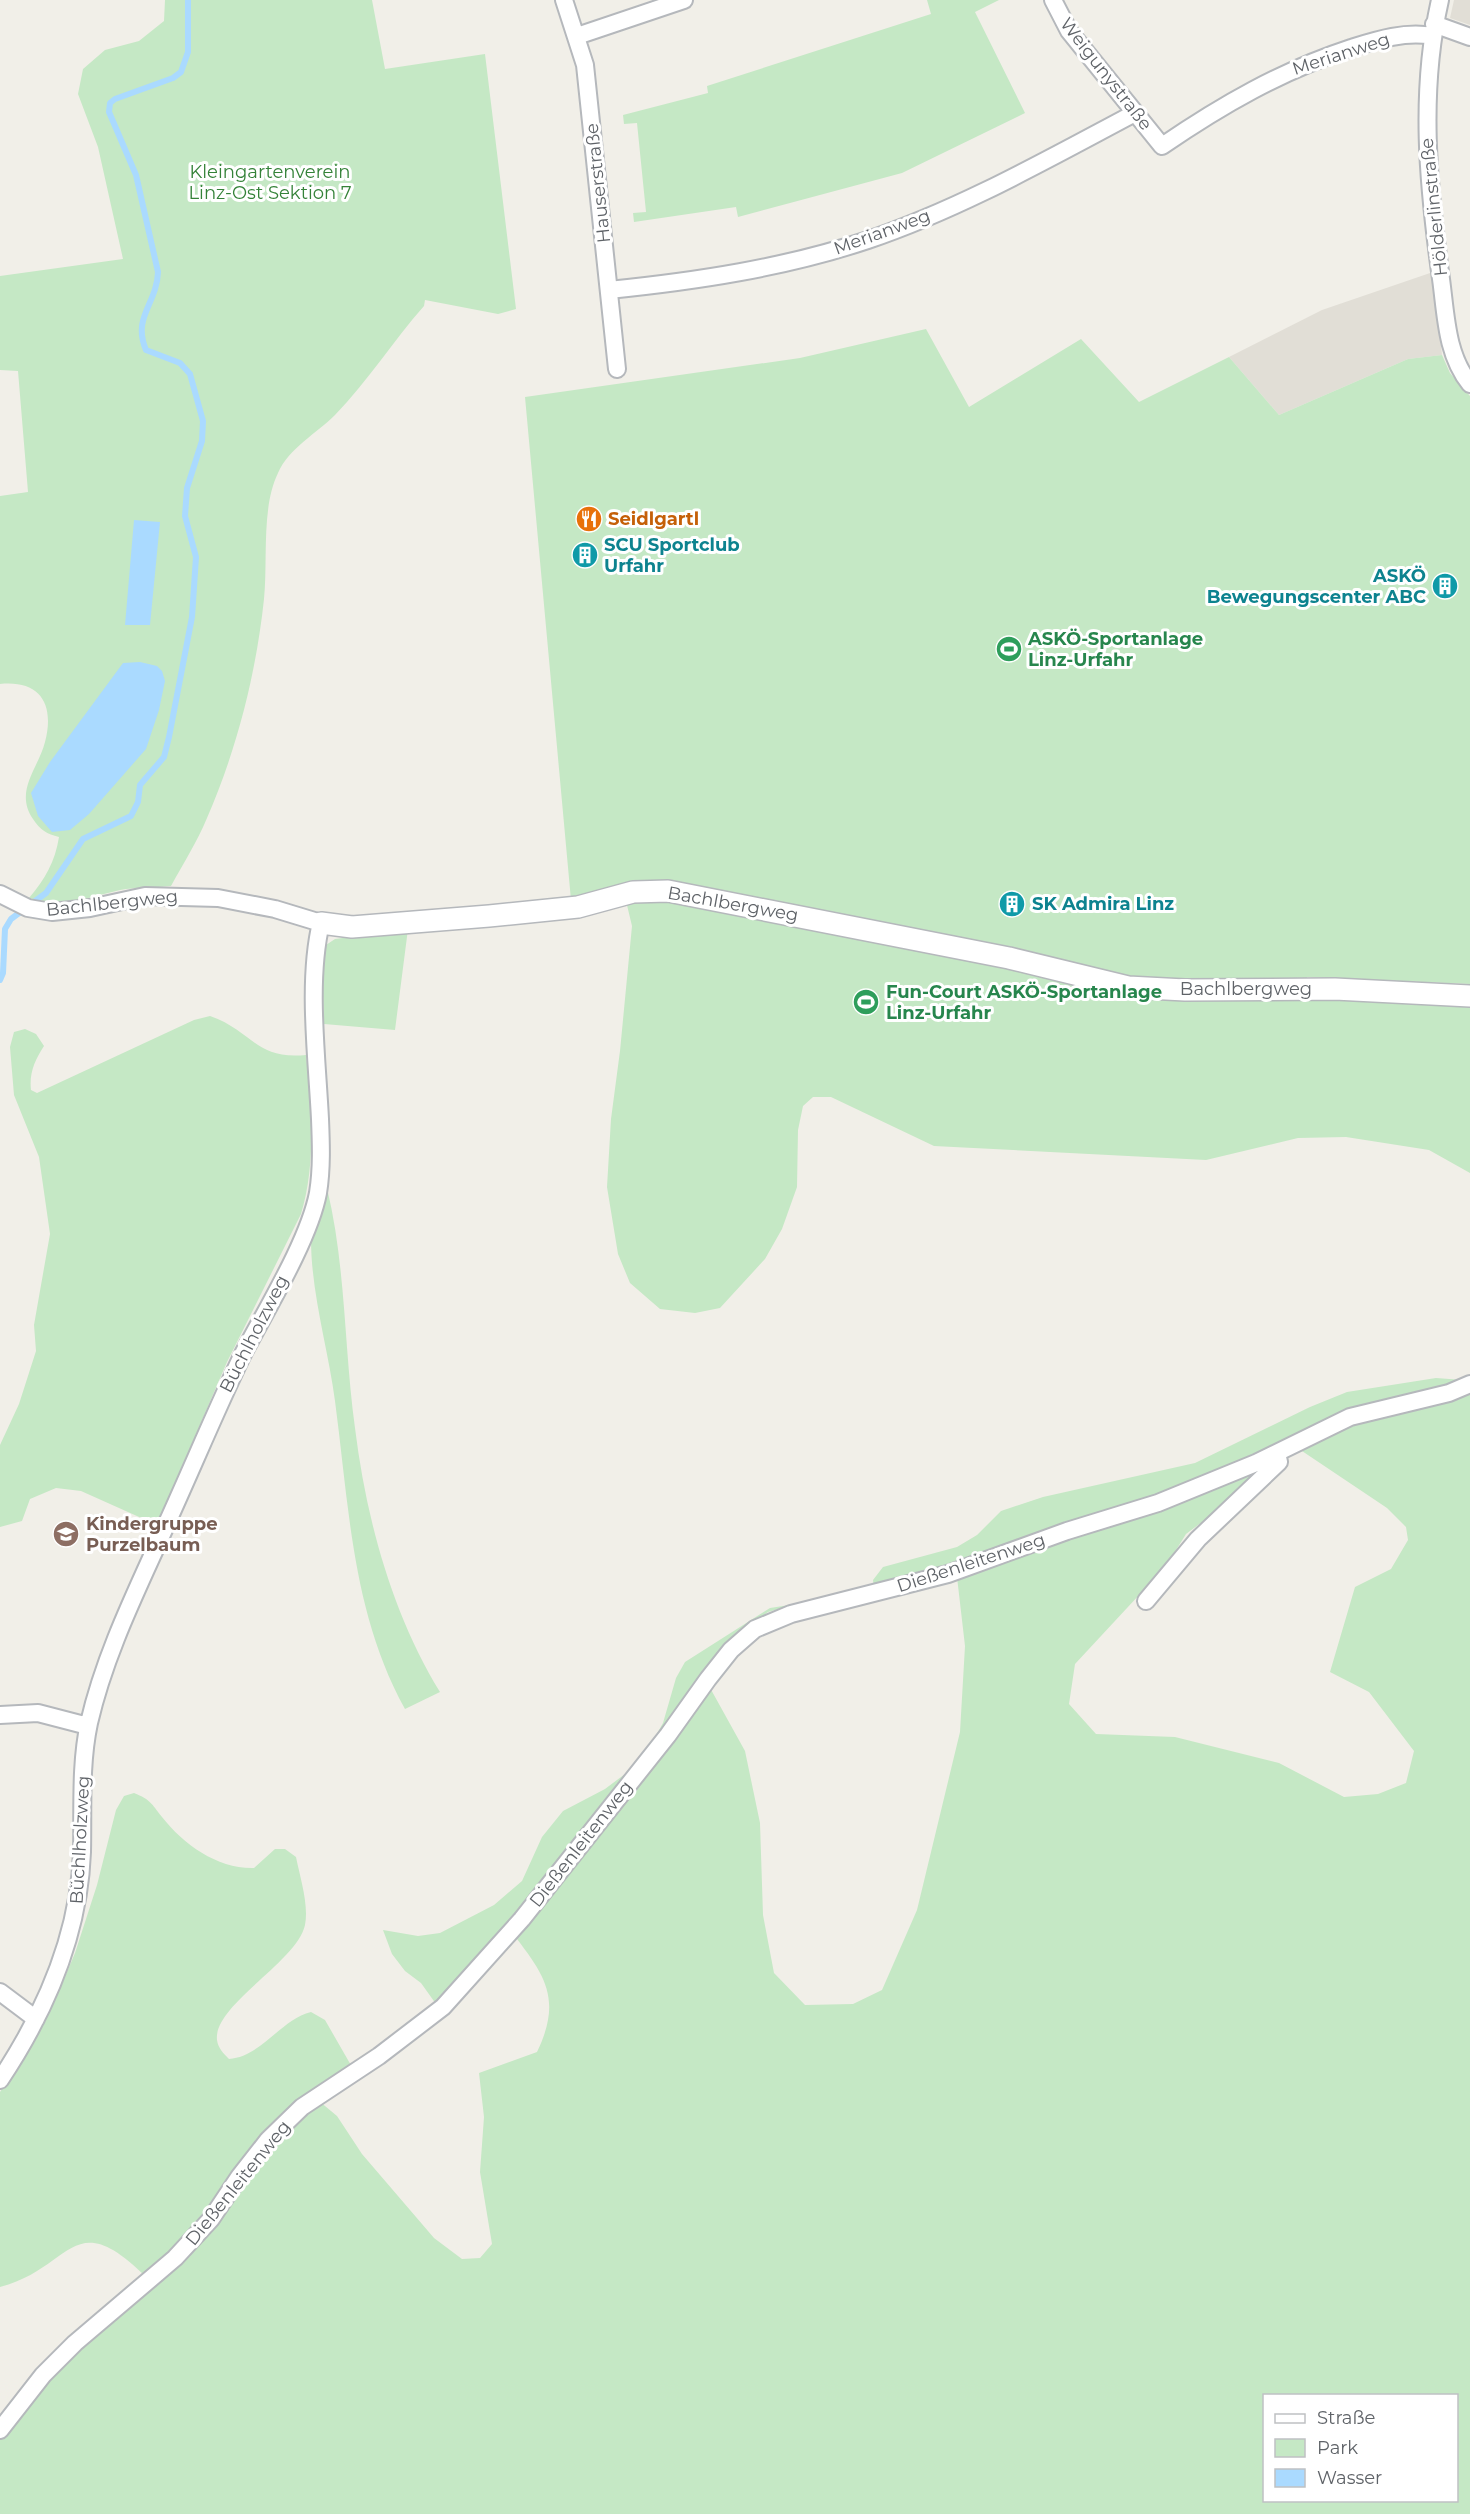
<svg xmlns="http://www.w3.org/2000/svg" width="1470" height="2514" font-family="Montserrat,sans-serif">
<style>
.education{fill:#e1ded6}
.green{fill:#c5e8c5;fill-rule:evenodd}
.water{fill:#aadaff}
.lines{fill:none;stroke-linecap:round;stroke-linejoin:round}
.stream{stroke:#aadaff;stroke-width:6}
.minor-casing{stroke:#b5b8bc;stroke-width:20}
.tertiary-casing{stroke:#b5b8bc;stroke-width:24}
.minor{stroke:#fff;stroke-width:16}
.tertiary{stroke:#fff;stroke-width:21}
.labels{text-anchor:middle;stroke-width:6;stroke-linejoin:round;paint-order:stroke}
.street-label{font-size:18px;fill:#5f6368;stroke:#fff}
.park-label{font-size:18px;fill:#348238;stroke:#fff}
.food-label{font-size:18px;font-weight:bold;fill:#c56008;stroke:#fff;text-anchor:start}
.culture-label{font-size:18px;font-weight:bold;fill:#0d838f;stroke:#fff;text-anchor:start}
.leisure-label{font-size:18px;font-weight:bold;fill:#27864d;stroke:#fff;text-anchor:start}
.education-label{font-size:18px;font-weight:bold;fill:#785e54;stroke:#fff;text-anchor:start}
</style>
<rect width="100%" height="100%" fill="#f1efe8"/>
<path class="education" d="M1454,0h16v25l-20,-7z
M1433,272l9,83 -34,4 -129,56 -50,-58 93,-47z"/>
<path class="green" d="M165,0h207l13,69 100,-15 31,255 -18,5 -73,-14 -1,6c-31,35 -56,75 -89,109 -19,19 -46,33 -57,58 -17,35 -10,88 -14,126 -8,75 -27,150 -57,219 -10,24 -24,46 -36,68 -17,2 -35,1 -51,4 -35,8 -54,18 -91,8 16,-19 26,-36 30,-61 -12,-3 -19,-7 -26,-18 -19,-28 5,-50 12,-77 10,-38 -5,-62 -45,-58v-188l28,-4 -10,-121 -18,-1v-94l123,-17 -25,-112 -20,-53 5,-25 22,-19 34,-9 25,-20z
M927,0h72l-24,12 50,101 -123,60 -164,44 -2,-10 -102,15 -1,-9 13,-1 -9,-89 -13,1 -1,-9 85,-22 -1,-7 224,-72z
M926,329l43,78 112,-68 58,63 90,-45 50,58 129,-56 34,-4 8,18 20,23v588l-163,-7 -1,18 164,11v167l-41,-23 -83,-13 -48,1 -92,22 -272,-14 -103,-49h-18l-10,9 -5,24 -1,57 -15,42 -17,30 -45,49 -25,5 -35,-4 -30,-26 -12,-29 -11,-67 4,-68 9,-68 12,-125 -6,-25 -55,-1 -46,-503 275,-39z
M408,929l-13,101 -71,-6 -2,-56 4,-23 9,-6z
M210,1016c43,15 45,44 96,39 6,51 10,110 -5,159l-74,148 -70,163 -76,-34 -25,-3 -26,11 -8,22 -22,6v-82l19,-41 17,-53 -2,-26 16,-91 -11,-77 -25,-62 -4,-48 4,-15 11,-3 11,5 8,12c-9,14 -15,27 -13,44l6,3 157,-73z
M327,1188c19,79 17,160 28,240 11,90 37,186 85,264l-35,17c-53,-96 -56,-203 -70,-308 -7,-53 -24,-108 -24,-162 0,-9 13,-39 16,-51z
M1436,1378l27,2 -260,101 -210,71 -119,36 -1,-8 10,-13 74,-20 20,-12 24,-24 42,-14 152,-34 115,-56 37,-15z
M1470,1389v1125h-1470v-76l12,-18 61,-67 88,-75 112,-136 46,-41 18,15 25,38 72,84 28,21 18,-1 12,-14 -12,-72 4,-55 -5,-44 58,-21c25,-52 9,-76 -24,-118l196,-248 36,65 15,72 3,92 11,58 31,32 48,-1 29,-14 35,-80 43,-178 5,-86 -8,-69 308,-112 -43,42 -36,27 -20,32 -91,98 -6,40 27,30 79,3 104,26 65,34 34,-3 28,-11 8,-32 -45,-59 -39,-20 25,-85 36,-18 17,-29 -2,-13 -19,-19 -85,-57c47,-36 112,-46 168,-62zM1264,2396h192v104h-192z
M796,1604l-28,8 -30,23 -203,261 -99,108 -15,-21 -16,-12 -13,-17 -9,-24 35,6 22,-3 54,-28 28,-24 20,-44 21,-26 42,-22 20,-15 30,-37 8,-14 13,-45 9,-16 85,-54z
M134,1793c17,7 17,10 28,24 22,28 56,52 92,51l21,-19h10l11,8c4,20 13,48 9,68 -8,37 -92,80 -88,115 1,8 7,14 12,19 32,-2 51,-39 82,-47l14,8 27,47 -137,138 -68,73c-75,-75 -74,-10 -147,9v-195l30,-45 26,-49 19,-45 22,-68 19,-75 8,-14z"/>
<path class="water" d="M134,520l26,2 -10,103h-25z
M140,662l17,4 5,5 3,10 -6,29 -13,39 -57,65 -19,16 -18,2 -14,-16 -7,-23 19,-31 73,-99z"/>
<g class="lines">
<path class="stream" d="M0,980l3,-7 2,-44 6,-10 35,-26 37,-54 48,-23 7,-14 2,-17 24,-28 5,-20 23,-120 4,-60 -11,-41 2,-28 15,-47 1,-20 -13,-47 -10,-11 -34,-13c-14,-33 11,-46 12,-78l-22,-97 -27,-63 1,-9 5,-4 58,-21 8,-6 7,-20v-52"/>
<defs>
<path id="minor" d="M564,0l21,65 32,304
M1053,0l16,31 93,115c60,-41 119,-75 189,-98 26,-8 54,-17 81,-12
M1440,0c-21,93 -12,185 1,279 5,36 5,75 29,105
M1434,24l36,13
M577,36l107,-36
M609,290c88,-9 175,-22 259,-50 94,-32 180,-81 267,-127
M0,894l28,14 24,4 38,-4 55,-12 73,2 57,11 46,14c-14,58 -4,135 -1,196 1,24 2,49 -2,74 -9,47 -52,117 -75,161 -27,56 -50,112 -76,169 -29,65 -62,130 -78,200 -9,42 -6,86 -7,129 -3,84 -36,159 -82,228
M1146,1601l52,-62 81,-77 -2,-9
M0,1715l38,-2 50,13
M0,1992l36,27
M0,2430l43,-55 32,-32 100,-85 36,-39 28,-42 29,-37 34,-33 77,-51 64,-49 79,-88 146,-184 40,-56 23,-29 24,-21 36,-15 157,-40 119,-43 91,-28 98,-40 94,-46 99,-24 21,-9"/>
<path id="tertiary" d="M321,923l31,4 137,-11 89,-9 55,-15 35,-1 341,67 119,29 57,3 150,-1 135,7"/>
</defs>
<use href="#minor" class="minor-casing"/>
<use href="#tertiary" class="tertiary-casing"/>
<use href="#minor" class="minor"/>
<use href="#tertiary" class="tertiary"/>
</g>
<defs>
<symbol id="restaurant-disc" viewBox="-11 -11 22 22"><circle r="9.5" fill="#e8710a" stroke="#fff"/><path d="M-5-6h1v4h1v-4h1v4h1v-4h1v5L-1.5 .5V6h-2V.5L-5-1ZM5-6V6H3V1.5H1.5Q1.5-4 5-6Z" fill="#fff"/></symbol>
<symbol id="building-disc" viewBox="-11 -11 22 22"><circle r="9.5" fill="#0f9aa8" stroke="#fff"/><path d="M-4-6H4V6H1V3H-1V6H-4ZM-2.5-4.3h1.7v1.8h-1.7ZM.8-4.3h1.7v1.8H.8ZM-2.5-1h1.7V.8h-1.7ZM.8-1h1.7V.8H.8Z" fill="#fff"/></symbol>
<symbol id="stadium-disc" viewBox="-11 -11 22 22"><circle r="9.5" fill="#2e9e5b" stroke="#fff"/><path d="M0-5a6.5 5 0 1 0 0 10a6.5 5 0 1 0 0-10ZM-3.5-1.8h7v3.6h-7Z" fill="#fff"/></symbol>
<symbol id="school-disc" viewBox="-11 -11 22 22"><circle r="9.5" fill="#8d6e63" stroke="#fff"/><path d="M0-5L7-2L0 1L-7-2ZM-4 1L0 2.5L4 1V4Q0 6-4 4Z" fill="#fff"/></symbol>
</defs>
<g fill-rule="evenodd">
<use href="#restaurant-disc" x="574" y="504" width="30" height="30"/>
<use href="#building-disc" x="570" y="540" width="30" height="30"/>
<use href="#building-disc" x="1430" y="571" width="30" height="30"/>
<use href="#stadium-disc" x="994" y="634" width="30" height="30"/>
<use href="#building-disc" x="997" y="889" width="30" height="30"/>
<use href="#stadium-disc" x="851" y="987" width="30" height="30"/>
<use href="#school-disc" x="51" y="1519" width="30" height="30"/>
</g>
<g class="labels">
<g class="street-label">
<text transform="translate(1341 54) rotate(-18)" y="6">Merianweg</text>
<text transform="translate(1106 74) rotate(52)" y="6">Weigunystraße</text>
<text transform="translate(598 183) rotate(-96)" y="6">Hauserstraße</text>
<text transform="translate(1434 207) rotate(-96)" y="6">Hölderlinstraße</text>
<text transform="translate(882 232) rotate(-20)" y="6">Merianweg</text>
<text transform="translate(112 903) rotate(-6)" y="6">Bachlbergweg</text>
<text transform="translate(733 904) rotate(10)" y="6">Bachlbergweg</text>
<text x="1246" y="995">Bachlbergweg</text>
<text transform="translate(254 1334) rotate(-63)" y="6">Büchlholzweg</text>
<text transform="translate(971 1563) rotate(-18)" y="6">Dießenleitenweg</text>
<text transform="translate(80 1840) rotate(-87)" y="6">Büchlholzweg</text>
<text transform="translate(581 1844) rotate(-52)" y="6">Dießenleitenweg</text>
<text transform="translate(238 2183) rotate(-51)" y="6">Dießenleitenweg</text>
</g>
<g class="park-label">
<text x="270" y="178">Kleingartenverein<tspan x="270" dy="21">Linz-Ost Sektion 7</tspan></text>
</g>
<g class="food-label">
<text x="608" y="525">Seidlgartl</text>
</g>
<g class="culture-label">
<text x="604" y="551">SCU Sportclub<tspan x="604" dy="21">Urfahr</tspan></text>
<text x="1426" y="582" text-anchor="end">ASKÖ<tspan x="1426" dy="21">Bewegungscenter ABC</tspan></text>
<text x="1032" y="910">SK Admira Linz</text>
</g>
<g class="leisure-label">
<text x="1028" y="645">ASKÖ-Sportanlage<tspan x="1028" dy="21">Linz-Urfahr</tspan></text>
<text x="886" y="998">Fun-Court ASKÖ-Sportanlage<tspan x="886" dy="21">Linz-Urfahr</tspan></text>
</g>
<g class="education-label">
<text x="86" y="1530">Kindergruppe<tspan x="86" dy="21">Purzelbaum</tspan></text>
</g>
</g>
<rect x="1263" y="2394" width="195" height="108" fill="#ffffff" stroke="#bfc1c3" stroke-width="1.5"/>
<rect x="1275" y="2414" width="30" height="9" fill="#ffffff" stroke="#bfc1c3" stroke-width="1.5"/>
<text x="1317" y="2424" font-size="18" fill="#5f6368">Straße</text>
<rect x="1275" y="2439" width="30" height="18" fill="#c5e8c5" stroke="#bfc1c3" stroke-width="1.5"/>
<text x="1317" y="2454" font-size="18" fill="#5f6368">Park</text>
<rect x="1275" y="2469" width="30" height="18" fill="#aadaff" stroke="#bfc1c3" stroke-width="1.5"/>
<text x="1317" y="2484" font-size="18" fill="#5f6368">Wasser</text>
</svg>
